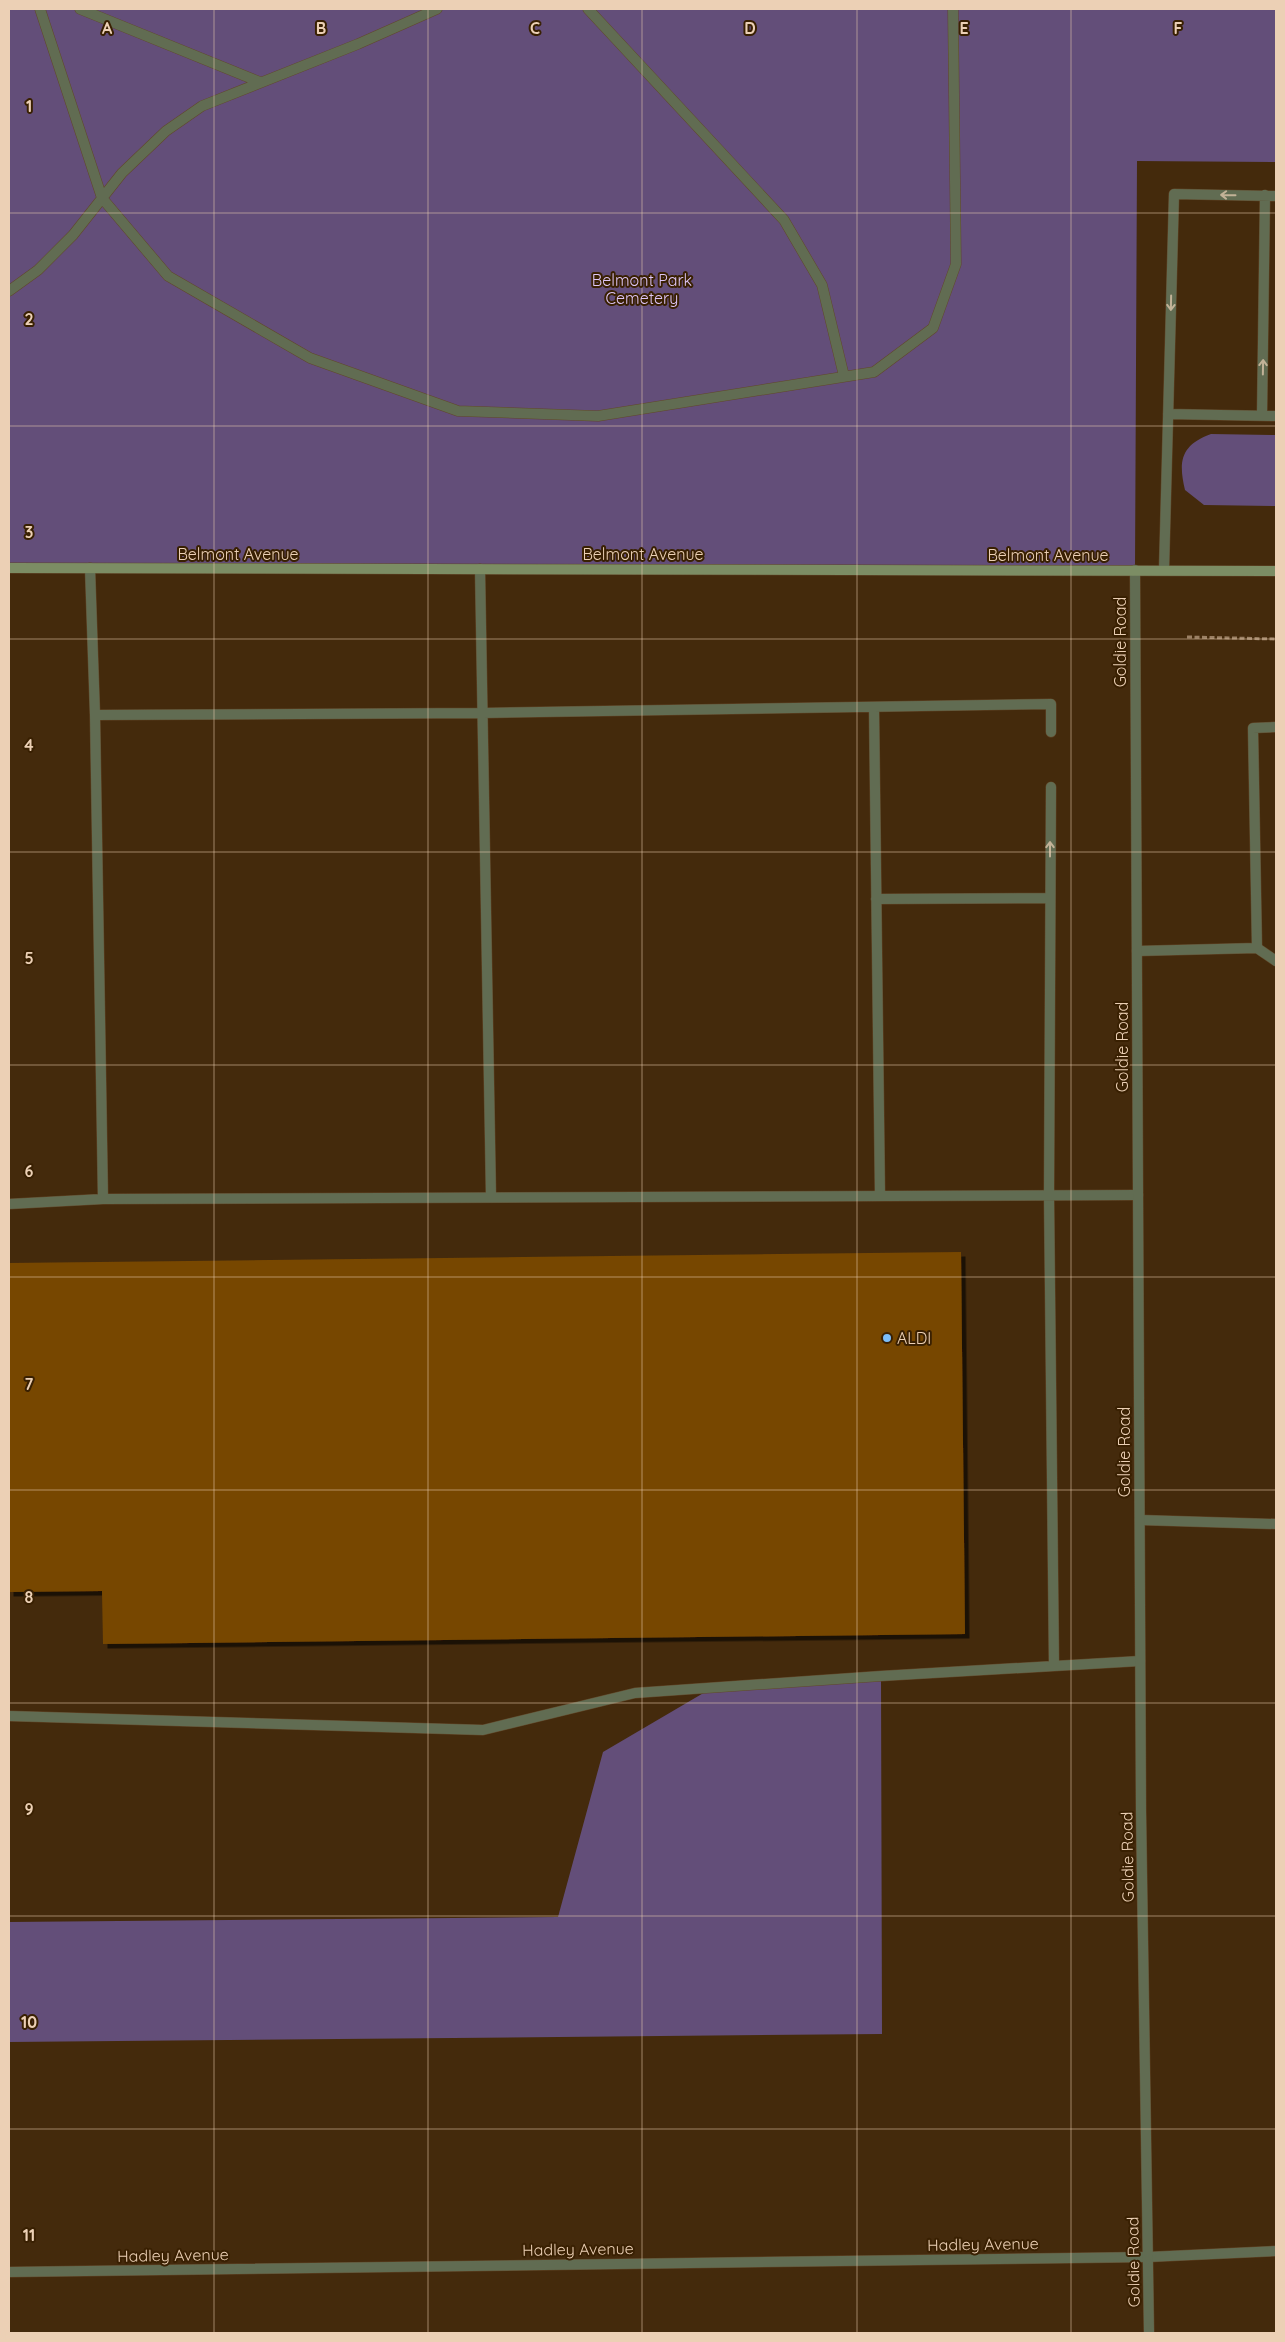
<svg xmlns="http://www.w3.org/2000/svg" width="1285" height="2342" font-family="Quicksand,sans-serif">
<style>
.green{fill:#634e79}
.building{fill:#774705;filter:url(#shadow)}
.lines{fill:none;stroke-linecap:round;stroke-linejoin:round}
.service-casing{stroke:#62482a;stroke-width:11}
.minor-casing{stroke:#62482a;stroke-width:11}
.tertiary-casing{stroke:#62482a;stroke-width:11}
.secondary-casing{stroke:#62482a;stroke-width:11}
.path{stroke:#9b8064;stroke-width:3;stroke-dasharray:5 2.5;stroke-linecap:butt}
.service{stroke:#616c52;stroke-width:10}
.minor{stroke:#616c52;stroke-width:10}
.tertiary{stroke:#616c52;stroke-width:10}
.secondary{stroke:#7c8d64;stroke-width:10}
.oneway{stroke:#c2b297}
.grid{fill:none;stroke:#ecd0b5;stroke-width:1;stroke-opacity:0.55}
.poi-dot{fill:#7cbef9;stroke:#392002;stroke-width:2}
.labels{text-anchor:middle;stroke-width:4;stroke-linejoin:round;paint-order:stroke}
.park-label{font-size:16px;fill:#dec6f8;stroke:#392002}
.street-label{font-size:16px;fill:#ecd0b5;stroke:#392002}
.poi-label{font-size:16px;fill:#ecd0b5;stroke:#392002;text-anchor:start}
.grid-label{font-size:16px;text-anchor:middle;font-weight:bold;fill:#ecd0b5;stroke:#392002;stroke-width:4;stroke-linejoin:round;paint-order:stroke}
</style>
<defs>
<filter id="shadow"><feDropShadow dx="4.5" dy="4.5" stdDeviation="0" flood-color="#0009"/></filter>
</defs>
<rect width="100%" height="100%" fill="#442a0c"/>
<path class="green" d="M9,9h1267v153l-139,-1 -2,409 -1126,-2z
M1211,434l65,1v71l-72,-1 -19,-15c-7,-29 -4,-45 26,-56z
M881,1676l1,358 -873,8v-120l549,-5 45,-165 109,-64z"/>
<path class="building" d="M961,1252l4,382 -862,10 -1,-53 -93,1v-329z"/>
<g class="lines">
<defs>
<path id="service" d="M40,9l62,189 66,78 142,82 148,53 140,5 276,-44 59,-44 23,-64 -3,-255
M80,9l180,73
M588,9l196,211 38,65 22,91
M9,291l29,-21 35,-35 49,-62 44,-42 36,-25 156,-62 79,-35
M1168,414l108,2
M1262,416l3,-221
M90,568l5,147 8,484
M480,569l11,628
M1164,570l10,-376 102,2
M874,707l6,489
M95,715l388,-2 568,-9v28
M1051,787l-2,408 5,471
M876,899l174,-1
M1257,948l-4,-220 23,-1
M1137,951l120,-3 19,13
M9,1204l94,-5 1035,-4
M1140,1520l136,4
M9,1716l474,14 152,-37 246,-17 259,-15
M1148,2257l128,-6"/>
<path id="minor" d="M9,2272l1139,-15"/>
<path id="tertiary" d="M1135,570l6,1241 8,522"/>
<path id="secondary" d="M9,568l1267,3"/>
</defs>
<use href="#service" class="service-casing"/>
<use href="#minor" class="minor-casing"/>
<use href="#tertiary" class="tertiary-casing"/>
<use href="#secondary" class="secondary-casing"/>
<path class="path" d="M1187,637l89,2"/>
<use href="#service" class="service"/>
<use href="#minor" class="minor"/>
<use href="#tertiary" class="tertiary"/>
<use href="#secondary" class="secondary"/>
</g>
<defs><path id="oneway-shaft" d="M-6 0H5M1.5-3L5.5 0L1.5 3" fill="none" stroke-width="1.6" stroke-linecap="round" stroke-linejoin="round" transform="scale(1.25)"/></defs>
<g class="oneway">
<use href="#oneway-shaft" transform="translate(1228 195) rotate(-179)"/>
<use href="#oneway-shaft" transform="translate(1171 303) rotate(91)"/>
<use href="#oneway-shaft" transform="translate(1263 367) rotate(-89)"/>
<use href="#oneway-shaft" transform="translate(1050 849) rotate(-90)"/>
</g>
<path class="grid" d="M214,9v2324M428,9v2324M642,9v2324M857,9v2324M1071,9v2324M9,213h1267M9,426h1267M9,639h1267M9,852h1267M9,1065h1267M9,1277h1267M9,1490h1267M9,1703h1267M9,1916h1267M9,2129h1267"/>
<circle class="poi-dot" cx="887" cy="1338" r="5"/>
<g class="labels">
<g class="park-label">
<text x="642" y="286">Belmont Park<tspan x="642" dy="18">Cemetery</tspan></text>
</g>
<g class="street-label">
<text x="238" y="560">Belmont Avenue</text>
<text x="643" y="560">Belmont Avenue</text>
<text x="1048" y="561">Belmont Avenue</text>
<text transform="translate(1120 642) rotate(-90)" y="6">Goldie Road</text>
<text transform="translate(1122 1047) rotate(-90)" y="6">Goldie Road</text>
<text transform="translate(1124 1452) rotate(-90)" y="6">Goldie Road</text>
<text transform="translate(1127 1857) rotate(-91)" y="6">Goldie Road</text>
<text transform="translate(983 2244) rotate(-1)" y="6">Hadley Avenue</text>
<text transform="translate(578 2249) rotate(-1)" y="6">Hadley Avenue</text>
<text transform="translate(173 2255) rotate(-1)" y="6">Hadley Avenue</text>
<text transform="translate(1133 2262) rotate(-91)" y="6">Goldie Road</text>
</g>
<g class="poi-label">
<text x="897" y="1344">ALDI</text>
</g>
</g>
<g class="grid-label">
<text x="107" y="34">A</text>
<text x="321" y="34">B</text>
<text x="535" y="34">C</text>
<text x="750" y="34">D</text>
<text x="964" y="34">E</text>
<text x="1178" y="34">F</text>
<text x="29" y="112">1</text>
<text x="29" y="325">2</text>
<text x="29" y="538">3</text>
<text x="29" y="751">4</text>
<text x="29" y="964">5</text>
<text x="29" y="1177">6</text>
<text x="29" y="1390">7</text>
<text x="29" y="1603">8</text>
<text x="29" y="1815">9</text>
<text x="29" y="2028">10</text>
<text x="29" y="2241">11</text>
</g>
<rect width="1285" height="2342" fill="none" stroke="#ecd0b5" stroke-width="20"/>
</svg>
